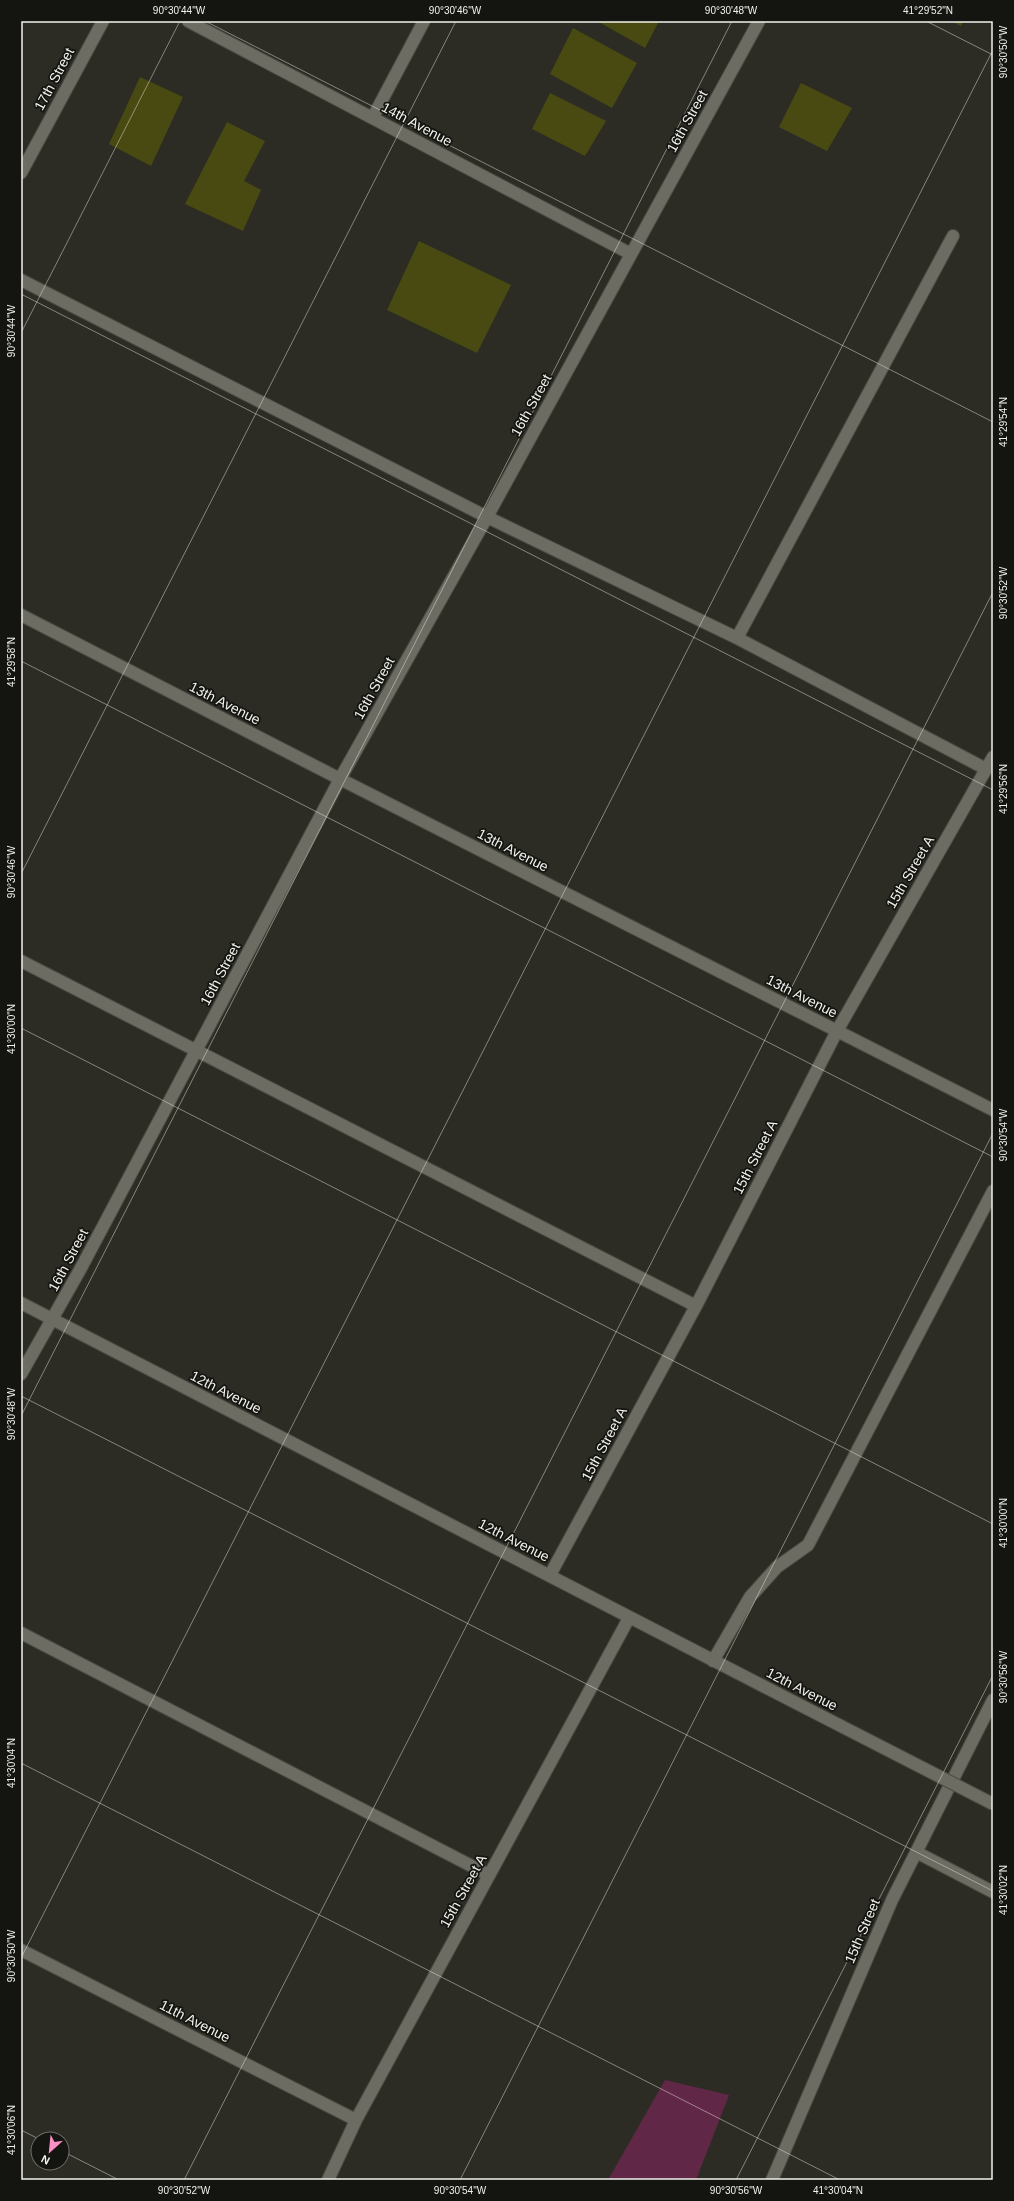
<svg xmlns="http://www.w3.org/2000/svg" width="1014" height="2201" font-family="Helvetica,sans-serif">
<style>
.green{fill:#602846}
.building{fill:#494912}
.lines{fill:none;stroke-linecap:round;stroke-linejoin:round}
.minor-casing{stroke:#4a4a43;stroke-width:14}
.minor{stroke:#6c6c63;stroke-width:12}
.minor-bridge-casing{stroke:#4a4a43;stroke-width:14;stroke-linecap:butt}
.minor-bridge{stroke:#6c6c63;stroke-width:12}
.ticks{fill:none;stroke:#f1f2ec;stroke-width:1;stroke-opacity:0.45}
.labels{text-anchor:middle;stroke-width:3.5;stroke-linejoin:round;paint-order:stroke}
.street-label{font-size:14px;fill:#f1f2ec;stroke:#141411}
.neatline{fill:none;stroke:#f1f2ec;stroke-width:1.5}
.ticks-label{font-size:10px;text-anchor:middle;fill:#f1f2ec}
</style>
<rect width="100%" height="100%" fill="#2c2c24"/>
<path class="green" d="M665,2080l64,15 -33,85h-88z"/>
<path class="building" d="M597,21h62l-14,27z
M951,21h12l-2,5z
M573,28l64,35 -25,45 -62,-34z
M140,77l43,20 -32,69 -42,-22z
M801,83l51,25 -25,43 -48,-24z
M550,93l56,28 -21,35 -53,-27z
M227,122l38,19 -21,40 17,9 -18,41 -58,-27z
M419,241l92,44 -34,68 -90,-43z"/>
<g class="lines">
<defs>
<path id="minor" d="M188,21l443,233
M373,117l51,-96
M21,173l82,-152
M21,280l466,237 250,121 249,131
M21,615l319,164 653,331
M737,638l216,-402
M21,961l675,345
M21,1303l742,383
M21,1374l60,-106 259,-489 147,-262 272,-496
M550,1575l146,-269 141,-275 156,-274
M21,1633l468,242
M713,1661l37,-64 27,-30 31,-22 185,-354
M916,1852l77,40
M21,1950l335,170
M328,2180l28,-60 273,-502
M772,2180l120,-280 101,-200"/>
</defs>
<use href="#minor" class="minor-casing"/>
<use href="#minor" class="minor"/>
<defs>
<path id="minor-bridge" d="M763,1686l230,118"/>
</defs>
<use href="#minor-bridge" class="minor-bridge-casing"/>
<use href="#minor-bridge" class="minor-bridge"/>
</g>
<path class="ticks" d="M205,21l788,401M926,21l67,34M21,294l972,496M21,333l159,-312M21,661l972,496M21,874l435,-853M21,1028l972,496M21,1396l972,495M21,1416l711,-1395M21,1763l819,417M21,1958l972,-1908M21,2130l18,9M62,2151l57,29M184,2180l809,-1588M460,2180l533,-1047M736,2180l257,-505"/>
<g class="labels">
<g class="street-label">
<text transform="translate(54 79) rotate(-62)" y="5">17th Street</text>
<text transform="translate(687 121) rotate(-61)" y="5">16th Street</text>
<text transform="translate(417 124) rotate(28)" y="5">14th Avenue</text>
<text transform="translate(531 405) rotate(-61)" y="5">16th Street</text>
<text transform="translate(374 688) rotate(-61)" y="5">16th Street</text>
<text transform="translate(225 703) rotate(27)" y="5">13th Avenue</text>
<text transform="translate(513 850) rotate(27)" y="5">13th Avenue</text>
<text transform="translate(910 872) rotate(-60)" y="5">15th Street A</text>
<text transform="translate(220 974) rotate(-62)" y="5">16th Street</text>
<text transform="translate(802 996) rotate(27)" y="5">13th Avenue</text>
<text transform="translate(755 1157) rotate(-63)" y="5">15th Street A</text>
<text transform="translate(68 1260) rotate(-62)" y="5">16th Street</text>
<text transform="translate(226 1392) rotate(27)" y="5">12th Avenue</text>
<text transform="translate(604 1444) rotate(-62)" y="5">15th Street A</text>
<text transform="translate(514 1540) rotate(27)" y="5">12th Avenue</text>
<text transform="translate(802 1689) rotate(27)" y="5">12th Avenue</text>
<text transform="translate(463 1891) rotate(-61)" y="5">15th Street A</text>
<text transform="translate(862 1931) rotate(-67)" y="5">15th Street</text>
<text transform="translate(195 2021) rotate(27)" y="5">11th Avenue</text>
</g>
</g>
<rect width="1014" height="2201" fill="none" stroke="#141411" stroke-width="44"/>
<g transform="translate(50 2151) rotate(207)"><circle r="19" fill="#141411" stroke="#6c6d69"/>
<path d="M0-3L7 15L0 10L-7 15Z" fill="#fa8fc6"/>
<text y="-6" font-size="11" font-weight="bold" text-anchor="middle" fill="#f1f2ec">N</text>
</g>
<rect x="22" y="22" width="970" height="2157" class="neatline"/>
<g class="ticks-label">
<text x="179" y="14">90°30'44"W</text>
<text x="455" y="14">90°30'46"W</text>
<text x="731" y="14">90°30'48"W</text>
<text x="928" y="14">41°29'52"N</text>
<text transform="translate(1003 52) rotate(-90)" y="4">90°30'50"W</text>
<text transform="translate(11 331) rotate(-90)" y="4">90°30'44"W</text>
<text transform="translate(1003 422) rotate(-90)" y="4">41°29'54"N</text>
<text transform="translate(1003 593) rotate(-90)" y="4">90°30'52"W</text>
<text transform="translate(11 662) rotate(-90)" y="4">41°29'58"N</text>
<text transform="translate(1003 789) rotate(-90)" y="4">41°29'56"N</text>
<text transform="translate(11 872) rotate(-90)" y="4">90°30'46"W</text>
<text transform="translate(11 1029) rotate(-90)" y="4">41°30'00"N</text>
<text transform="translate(1003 1135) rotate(-90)" y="4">90°30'54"W</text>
<text transform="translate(11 1414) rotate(-90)" y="4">90°30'48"W</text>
<text transform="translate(1003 1523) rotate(-90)" y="4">41°30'00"N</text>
<text transform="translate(1003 1677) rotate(-90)" y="4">90°30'56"W</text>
<text transform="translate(11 1763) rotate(-90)" y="4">41°30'04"N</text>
<text transform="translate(1003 1890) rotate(-90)" y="4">41°30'02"N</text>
<text transform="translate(11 1956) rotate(-90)" y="4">90°30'50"W</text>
<text transform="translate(11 2130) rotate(-90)" y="4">41°30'06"N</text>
<text x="184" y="2194">90°30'52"W</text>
<text x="460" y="2194">90°30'54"W</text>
<text x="736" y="2194">90°30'56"W</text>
<text x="838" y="2194">41°30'04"N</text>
</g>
</svg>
